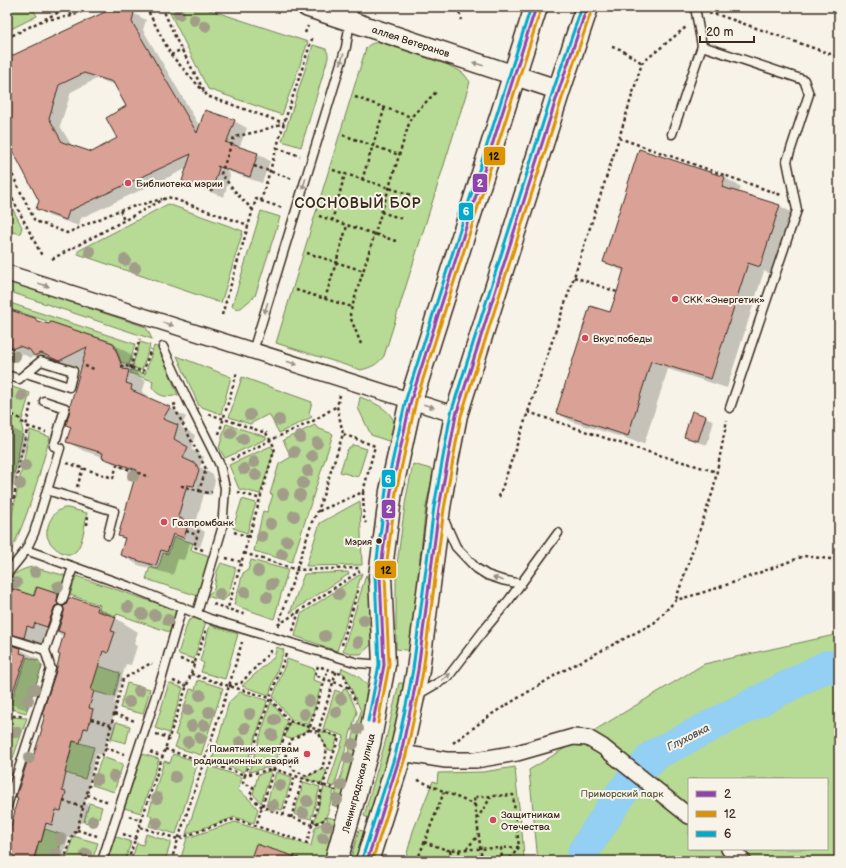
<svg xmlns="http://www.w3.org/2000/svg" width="846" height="868" font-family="'Balsamiq Sans',sans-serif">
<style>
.green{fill:#b7da94;stroke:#798259;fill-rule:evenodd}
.shadow{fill:#0003;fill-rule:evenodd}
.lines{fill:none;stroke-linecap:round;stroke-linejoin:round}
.river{stroke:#94cff4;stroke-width:32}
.building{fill:#daa296;stroke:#3b2a1e;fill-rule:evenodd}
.service-casing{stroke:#3b2a1e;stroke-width:11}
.minor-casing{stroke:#3b2a1e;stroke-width:18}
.tertiary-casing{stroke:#3b2a1e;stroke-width:22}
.secondary-casing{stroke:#3b2a1e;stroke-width:25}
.path{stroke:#3b2a1e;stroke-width:2.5;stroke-dasharray:3 3;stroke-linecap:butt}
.service{stroke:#f7f3e8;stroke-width:8}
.minor{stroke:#f7f3e8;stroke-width:15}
.tertiary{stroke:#f7f3e8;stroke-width:19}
.secondary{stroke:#f7f3e8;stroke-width:22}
.bus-1-casing{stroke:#f7f3e8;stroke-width:6}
.bus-2-casing{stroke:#f7f3e8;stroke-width:6}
.bus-3-casing{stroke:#f7f3e8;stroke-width:6}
.bus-1{stroke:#8e44ad;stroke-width:3}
.bus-2{stroke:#db9304;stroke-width:3}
.bus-3{stroke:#00a9ce;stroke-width:3}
.tree{fill:#a19d89}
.oneway{fill:#998e83}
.poi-dot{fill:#d1495b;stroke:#f7f3e8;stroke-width:1.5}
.bus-dot{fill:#3b2a1e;stroke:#f7f3e8;stroke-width:1.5}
.labels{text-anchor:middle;stroke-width:4;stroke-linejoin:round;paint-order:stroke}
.bus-label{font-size:9px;fill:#3b2a1e;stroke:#f7f3e8;text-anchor:end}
.street-label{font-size:10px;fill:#3b2a1e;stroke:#f7f3e8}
.poi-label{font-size:10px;fill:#3b2a1e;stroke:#f7f3e8;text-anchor:start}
.park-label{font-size:10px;fill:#5a563c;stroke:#f7f3e8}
.water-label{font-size:11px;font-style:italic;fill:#515354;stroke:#f7f3e8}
.district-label{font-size:14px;font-weight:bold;letter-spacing:1px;fill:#3b2a1e;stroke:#f7f3e8}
.line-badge{stroke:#f7f3e8;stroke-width:1.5}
.badge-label{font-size:11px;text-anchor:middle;font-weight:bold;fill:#fff}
.pale-badge-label{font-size:11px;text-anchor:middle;font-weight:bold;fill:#111}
</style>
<rect width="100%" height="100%" fill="#f7f3e8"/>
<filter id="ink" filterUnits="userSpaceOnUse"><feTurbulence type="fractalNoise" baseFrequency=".025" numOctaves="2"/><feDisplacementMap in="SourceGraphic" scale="8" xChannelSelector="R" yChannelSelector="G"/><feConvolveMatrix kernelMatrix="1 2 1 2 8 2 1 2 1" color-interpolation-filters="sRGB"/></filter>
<g filter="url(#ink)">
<path class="green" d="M7,7h25l5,9 -30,15z
M167,7h34l107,35 -26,73 -74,-26z
M380,42l68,23 12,6 4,3 6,8 -86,274c-7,9 -12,11 -23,14l-85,-27 90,-295c4,-5 8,-5 14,-6z
M313,45l13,4 2,5v4l-27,89 -19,-6z
M7,198l15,29 -2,7 -13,-4z
M168,204l75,27 -22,72 -143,-49v-3z
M261,211l19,6 -25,79 -14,12c-4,1 -6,1 -9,-2z
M7,281l139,46 6,12 -145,-48z
M7,302l128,42 -6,21 -8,-3 -7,-19 -107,-35z
M140,342l10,3 -8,25 -10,-3z
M154,346l5,2 19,47c-11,3 -20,2 -26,-8l1,-6 -23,-8 1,-3 14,4z
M177,356l54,21 -10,37 -22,-8z
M242,377l70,25 -3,11 3,4 -33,16 -10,-19 -19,10 -21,-7z
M7,385l23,8 -9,30 2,9 -16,76z
M360,397c15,6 36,14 35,33 0,4 -1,8 -1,13l-23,-8 -13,-27z
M226,424l40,13v2l-41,19 -6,-10z
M315,425l2,3 16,6 -41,128 -38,-11 9,-40 4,1 6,-17 -3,-1 9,-30 12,-7 -8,-17z
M30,430l20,7c-12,41 -22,83 -43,121v-26l5,-17z
M354,445l13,4 -9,28 -18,-5 7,-22z
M271,446l3,5 -14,43 -21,-5 -10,-24z
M413,464l21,6 -8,36 -8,70 -3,75 -19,-2v-78l10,-73z
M242,499l14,4 -9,30 -14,-5z
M360,501l2,64 -56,1 14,-43z
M64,508h4l19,5c-2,10 -4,31 -11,38 -9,10 -28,-6 -29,-16 -1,-3 1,-7 1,-9 3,-9 7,-15 16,-18z
M174,537l19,6 -2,7 19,6 -12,40 -52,-17 4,-12 8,2 5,-16 5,1z
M251,560l37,10 -14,49 -40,-14 9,-32 5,-3z
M221,563l15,5 -8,28 -5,5 -16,-5 7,-7 3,-18z
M32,567l35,9 -5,19 -26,-8 -3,9 -26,-9v-6c7,-8 15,-12 25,-14z
M348,572l1,2 -59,39 14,-39z
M362,573l-25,78 -42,-15 6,-22z
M366,575l10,26 -3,42 -12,11h-7l-11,-3z
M76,576l104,35 -8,22 -55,-19 -1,2 -17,-6 1,-5 -30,-10z
M194,618l12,4 -12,37 -16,-5 10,-33z
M210,625l28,9 -13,45 -24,-7 3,-9 -4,-2z
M839,634v227h-301l-9,-91 175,-106zM689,779h138v70h-138z
M277,647l7,3 -15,45 -27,-9 32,-29z
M27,657l12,4 3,6 -16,46 -17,-5z
M287,659l28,10 -2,11 9,3 -13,42 -18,-6 -18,-22z
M96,665l24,8 -6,24 -25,-7z
M342,668c13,5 24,12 29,25l-28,116 -11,-4 29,-94 -16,-36 -4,-3z
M198,680l25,8 -22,67 -26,-8 4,-11 -4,-1 15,-46 5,1z
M127,683l23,6 -7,25 -23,-6z
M169,683l14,5 -14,45 -14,-5z
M399,683h9l-14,57 -23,79 -7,-3 22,-77z
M344,688l3,1 10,23 -23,75 -6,-2 16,-49 -21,-7 12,-39 7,3z
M240,692l26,8 1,2 -23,70 -32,-11 17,-59z
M271,702l16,20 -13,44 -25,6z
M12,717l15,1 -20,57v-40z
M116,722l14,4 -4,17 -15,-4z
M290,722l19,5v2l-18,10 -6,-2z
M319,730l19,7 -5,14 -6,-2 -8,-17z
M73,741l21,6 -9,32 -23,-7 7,-13z
M142,754l17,5 -18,54 -17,-5z
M173,754l25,8 -22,72 -27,-8 3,-9 -4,-2 16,-54 6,2z
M102,757l21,7 -9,28 -22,-7z
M209,766l33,11 -4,13 10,8 10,11 -4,14 -19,-6 -49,17z
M515,767c2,31 8,62 9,94h-119l8,-30 20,-50 4,2 1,-10 45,-1z
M322,769l5,2 -5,13 -19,-6 1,-2 3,1z
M272,770l-11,33 -8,-9 5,-19z
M276,772l16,5 -10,33 -16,-4z
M304,782l16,5 -9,32 -17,-5z
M324,787l10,3 -6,22 -3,7 -11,4z
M89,803l13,4 -5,18 -13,-3z
M328,817l10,3 -10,41h-148l7,-23 48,-16 76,24 4,-19 12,-6z
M45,829l18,6 -7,26h-7l-14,-4 2,-7 -5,-2 2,-8 7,2z
M359,830l7,2 -9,29h-7z
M146,834l25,8 -6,19h-34l6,-18 6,2z
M73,836l25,7 -6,18h-19l-6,-2z
M115,836l16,6 -6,19h-18z"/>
<path class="shadow" d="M108,7h8l17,6 13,7 -3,10 57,97 34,-6 13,7 -8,20 19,6 12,7 -8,22 -35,-12 3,4 -6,22 -28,-10 -13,-7 5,-12 -107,50 -2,8 -30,-10 -12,-7 3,-8 -33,-63v-79l99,-46zM96,79l20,6 12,21 -10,32 -25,15 -21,-7 -12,-20 11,-34z
M640,151l85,27 16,9 -2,6 41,13 16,9 -20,61 -12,-5 -37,117 -59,-19 -24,75 -71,-22 -16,-9 54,-100 13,-41 -19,-10z
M7,311l27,8 8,4 71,21 17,10 9,23 7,4 -4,11 7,4 -1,2 21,9 17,10 -5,10 14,8 -4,14 13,8 -4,10 13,8 2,6 -4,14 -7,-1 -9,32 10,6 -5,15 -10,-4 -6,17 -6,-1 -5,16 -35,-10 -17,-10 4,-15 -6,-4 18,-63 -18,-6 -16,-10 -19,-6 -17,-9 5,-15 10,-60 -5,3 -19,-8 -7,3 -17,-9 -4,2 -17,-10 -4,2 -2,-1z
M692,413l14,4 8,4 -7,24 -14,-4 -8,-5z
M7,424l7,4v1l15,9 -12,34 1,1 -11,33z
M7,588l27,9 3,-8 21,6 10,6 5,-2 25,8 40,25 -4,12 3,2 -6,19 -5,-1 -12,40 3,1 -5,16 4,3 -5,18 -4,-2 -4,15 -7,-1 -8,33 1,1 -4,15 4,3 -5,17 -4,-1 -5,15 -6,-1 -7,25h-55v-20l1,1 35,-114 14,-57 7,-35 -11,-4 -2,5 -6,-2 -3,12 -19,-5 -4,4v3l20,10 -1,4 5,3 -16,44 -20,-7z"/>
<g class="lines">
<path class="river" d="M582,861l1,-9 39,-60 32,-37 173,-89 12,3"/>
</g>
<path class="building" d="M107,7h12l15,5 -2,10 65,111 8,-23 30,10 -8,21 -2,1 33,11 -8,24 -33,-11 2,2 -7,23 -30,-10 9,-27 -122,57 -3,9 -30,-11 3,-8 -32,-61v-82l98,-46zM84,73l29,9 13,24 -20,12 11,20 -25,14 -30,-10 -13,-24 10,-33z
M639,149l86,28 -3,10 58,18 -20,62 -12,-4 -37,116 -60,-18 -23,75 -72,-23 34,-107 20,6 7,-20 7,-23 -21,-7z
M7,309l28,9 2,3 12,3 2,-2 62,21 10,26 6,1 -3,13 6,2 -1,5 39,17 -7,12 15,6 -4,14 14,8 -5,11 13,6 3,6 -5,16 -7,-1 -9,32 11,5 -5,16 -11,-4 -6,18 -6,-2 -5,16 -36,-11 5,-17 -7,-2 19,-66 -35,-12 1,-5 -37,-11 5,-15 -5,-2 4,-15v-4l17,-59 -28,14 -18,-8 -7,3 -4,-6 -11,-4 -7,3 -3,-7 -2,-1z
M692,411l14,5 -8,25 -14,-4z
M7,587l27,9 3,-9 21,7 -1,8 1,3 -3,1 -1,2 -7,19 -12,-4 -2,5 -6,-2 -3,12 -17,-5z
M69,598l3,1 1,-1 25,8 -1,5 19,6 -5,14 4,1 -7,21 -5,-2 -12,39 3,1 -5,17 4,1 -5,20 -4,-1 -4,15 -7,-2 -8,32h1l-4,18 4,1 -5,19 -5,-1 -4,15 -6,-2 -5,19 -2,-1 -6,20h-26v-19l8,-31h-1l4,-13 -2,-1 11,-35 4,1 11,-34 -1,-1 4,-13 -3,-1 14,-43 4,-16 -2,-1 6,-21 -6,-2 6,-19v-3l-1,-3 3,-1z
M7,644l14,4 -1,5 6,2 -17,47h-2z
M256,844l43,14v3h-49z"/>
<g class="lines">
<defs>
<path id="service" d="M695,7l7,39 102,34 5,14 -22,67 10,49 -67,198
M672,134l30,-88
M163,347l24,52 33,66 5,23 -3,41 -25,84
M253,351l93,-304 4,-26 4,-14
M7,375l12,4 22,-18 32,10 -4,16 -43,-14
M47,490l67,21 -6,24
M443,518l13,29 20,21 11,7 15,5 19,4
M26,550l107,38 77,31 148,44 26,2
M7,574l19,-24 8,-17 26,-85 -6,-2 11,-38 -21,-7
M62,601l11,-34
M7,638l38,12
M417,695l31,-18 36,-47 25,-30 49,-67
M7,806l44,-137 -6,-19 14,-40
M102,861l60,-184 20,-70"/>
<path id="minor" d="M7,273l449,142
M401,753l45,7h30l41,-7 56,-16 15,1 15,9 86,69
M729,849l14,12"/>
<path id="tertiary" d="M307,7l252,83"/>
<path id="secondary" d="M336,861l33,-117 15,-79 -4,-89 11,-85 20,-91 125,-393
M367,861l34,-108 12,-56 5,-27 21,-162 7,-42 10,-51 103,-325 28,-83"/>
</defs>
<use href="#service" class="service-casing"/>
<use href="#minor" class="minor-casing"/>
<use href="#tertiary" class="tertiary-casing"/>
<use href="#secondary" class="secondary-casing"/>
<path class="path" d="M146,7l25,48 33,37
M162,7l16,36 29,53 77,27
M457,7l5,13
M67,8l5,8 19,-9
M709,14l4,-1 126,44
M45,20l27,-4
M305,33l3,-7
M7,38l62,-31
M612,47l8,2 22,14
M171,55l11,-6
M355,97l56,20
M343,135l56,20
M619,138l162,57
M277,148l23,8
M7,164l28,57 32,12 53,-23 4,11
M254,166l39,13
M333,170l78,25
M362,180l23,-73
M7,188l35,68
M261,201l22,7
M120,210l42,-11
M253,210l-14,-14 -18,-22 13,-37 26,-6 24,-8
M381,212l22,7
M319,216l77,25
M332,221l13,-47
M307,253l57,18
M52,259l116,-62 80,28
M574,277l43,15
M296,290l56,17
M325,299l22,-73
M222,315l34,-116 5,2 23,-78 29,-87
M361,344l-10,-25 -1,-5 2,-7 59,-190 26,-26
M85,366l9,3
M122,368l1,-3 20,7 8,-23
M130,368l10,-29
M31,404l-5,22 20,6
M176,404l-3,1 33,64 -7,22 -20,-6
M7,412l12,6 6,7
M528,412l107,36 82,24
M209,414l57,19 9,15 -48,163
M219,434l18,-62
M231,460l40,-20 42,-19 24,-15
M67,463l46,15 4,-13 32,12
M77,487l6,-19
M199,491l9,2 4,-1
M238,492l23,7
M363,492l1,28 2,3
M499,497l75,-220 45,-139 23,-75 44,-36
M319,511l44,-19 12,-46 -32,-12
M7,522l7,-25 6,-38 8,-33
M87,525l1,-10
M186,531l11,4
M234,532l15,5
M203,550l-9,-3 7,-25 9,3
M244,553l53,17 64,-2
M226,558l16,4
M676,599l37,-108 14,-71
M213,604l33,11
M278,625l82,-54
M278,626l34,-104 6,-11 25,-77 -6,-28 3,-11
M293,631l6,-20
M342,645l17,-58
M286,654l-16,44 -25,77 29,-6 61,20v2
M180,659l15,5
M318,666l-3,9 35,13
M321,667l23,8 12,28
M191,674l38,12 41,12 19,23 -33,105
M173,681l15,5
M229,686l12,-3 29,-31v-2
M7,714l5,2h10
M114,714l21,7
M91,719l20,6
M310,727l18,-57
M7,729l4,-14
M309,730l9,2 9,17 -5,20 -15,7 -13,-6 -9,-13 6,-17z
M318,732l18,-59v-3
M156,734l13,4
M453,743l39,-29 67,-41 95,-50 22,-23 22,-6 34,-11 72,-27 35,4
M105,748l19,6
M165,749l80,26 -2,8 10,4 -3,9 12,11 51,18 13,-6v-2
M150,752l13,5
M418,780l57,25
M87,795l22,7
M63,801l20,6
M283,815l12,-40
M129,816l13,5
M291,818l12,-40
M477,819l14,-22
M140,827l38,12 46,-17 11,-3 72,24 16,-58 16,-48 -20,-7 -30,-9
M77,830l20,6
M123,834l13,5
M424,842l23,8 54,-2 1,11
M466,849l12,-13
M450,850l2,11
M459,850l2,11
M418,857l10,4
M510,859l9,-12
M64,861l8,-25 5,-6 20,-73 7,-3 19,-75 28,-16 1,1
M128,861l37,-112 41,-119
M171,861l58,-175 13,-44
M417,861l27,-69
M482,861l-8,-64 39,-2 6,52 -18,1
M503,861l-1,-2h8l1,2"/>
<use href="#service" class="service"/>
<use href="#minor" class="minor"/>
<use href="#tertiary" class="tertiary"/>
<use href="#secondary" class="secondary"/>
<defs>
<path id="bus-1" d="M373,722l11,-57 -4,-89 11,-85 20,-91 125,-393
M367,861l34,-108 12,-56 5,-27 21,-162 17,-93 103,-325 28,-83"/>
<path id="bus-2" d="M378,723l11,-58 -4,-89 11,-84 20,-91 125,-392
M372,861l34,-106 12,-57 5,-27 21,-162 17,-93 103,-324 28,-83"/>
<path id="bus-3" d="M368,721l11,-56 -4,-90 11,-85 20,-91 125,-392
M362,859l34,-107 12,-56 5,-27 21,-162 17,-94 103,-325 28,-81"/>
</defs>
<use href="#bus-1" class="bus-1-casing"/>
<use href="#bus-2" class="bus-2-casing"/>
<use href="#bus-3" class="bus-3-casing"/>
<use href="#bus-1" class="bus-1"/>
<use href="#bus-2" class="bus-2"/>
<use href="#bus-3" class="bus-3"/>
</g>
<g class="tree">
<circle cx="179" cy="14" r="6"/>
<circle cx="194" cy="20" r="6"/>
<circle cx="205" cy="26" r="6"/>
<circle cx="90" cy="252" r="6"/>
<circle cx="125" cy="260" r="6"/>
<circle cx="135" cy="268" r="6"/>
<circle cx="15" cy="356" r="6"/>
<circle cx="22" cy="396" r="6"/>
<circle cx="250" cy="415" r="6"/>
<circle cx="279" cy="420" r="6"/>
<circle cx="231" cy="433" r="6"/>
<circle cx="300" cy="437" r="6"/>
<circle cx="243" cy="439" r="6"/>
<circle cx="317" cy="443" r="6"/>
<circle cx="294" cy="452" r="6"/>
<circle cx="312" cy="456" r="6"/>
<circle cx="254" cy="462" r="6"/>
<circle cx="25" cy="466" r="6"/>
<circle cx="244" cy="469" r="6"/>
<circle cx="308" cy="471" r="6"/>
<circle cx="256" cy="475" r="6"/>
<circle cx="133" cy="476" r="6"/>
<circle cx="303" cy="483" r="6"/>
<circle cx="20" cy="484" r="6"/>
<circle cx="283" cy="494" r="6"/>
<circle cx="300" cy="495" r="6"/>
<circle cx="294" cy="516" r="6"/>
<circle cx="271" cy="524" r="6"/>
<circle cx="262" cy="537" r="6"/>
<circle cx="287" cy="541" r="6"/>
<circle cx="282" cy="554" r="6"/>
<circle cx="258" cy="571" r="6"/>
<circle cx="35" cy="572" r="6"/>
<circle cx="16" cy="583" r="6"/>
<circle cx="272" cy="584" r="6"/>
<circle cx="58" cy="587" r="6"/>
<circle cx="245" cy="592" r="6"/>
<circle cx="220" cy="594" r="6"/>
<circle cx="339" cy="594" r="6"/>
<circle cx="267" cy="597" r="6"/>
<circle cx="128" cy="607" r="6"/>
<circle cx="142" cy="614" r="6"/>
<circle cx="155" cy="615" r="6"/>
<circle cx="168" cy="620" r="6"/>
<circle cx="364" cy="620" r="6"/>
<circle cx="325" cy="636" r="6"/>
<circle cx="358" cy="642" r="6"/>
<circle cx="34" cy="689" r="6"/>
<circle cx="139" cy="691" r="6"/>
<circle cx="200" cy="695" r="6"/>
<circle cx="341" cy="699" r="6"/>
<circle cx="28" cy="700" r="6"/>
<circle cx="309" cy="701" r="6"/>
<circle cx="129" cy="702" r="6"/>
<circle cx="188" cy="710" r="6"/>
<circle cx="209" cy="712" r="6"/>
<circle cx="336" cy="712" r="6"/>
<circle cx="250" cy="714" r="6"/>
<circle cx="304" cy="714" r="6"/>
<circle cx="275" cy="720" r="6"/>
<circle cx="204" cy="725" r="6"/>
<circle cx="192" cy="726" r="6"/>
<circle cx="245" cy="728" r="6"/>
<circle cx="358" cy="729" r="6"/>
<circle cx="16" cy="732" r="6"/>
<circle cx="272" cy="735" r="6"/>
<circle cx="200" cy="738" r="6"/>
<circle cx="188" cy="742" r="6"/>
<circle cx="240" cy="742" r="6"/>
<circle cx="353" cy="744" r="6"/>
<circle cx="29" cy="758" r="6"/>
<circle cx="348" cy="758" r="6"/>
<circle cx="114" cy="776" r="6"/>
<circle cx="175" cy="777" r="6"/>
<circle cx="97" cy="779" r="6"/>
<circle cx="280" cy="785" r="6"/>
<circle cx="341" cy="785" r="6"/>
<circle cx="157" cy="798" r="6"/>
<circle cx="337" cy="800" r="6"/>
<circle cx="307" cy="801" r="6"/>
<circle cx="273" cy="805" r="6"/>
<circle cx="303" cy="813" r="6"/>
<circle cx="93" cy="821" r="6"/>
<circle cx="157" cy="823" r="6"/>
<circle cx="327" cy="826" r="6"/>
<circle cx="323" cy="838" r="6"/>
<circle cx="61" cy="839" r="6"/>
<circle cx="56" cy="853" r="6"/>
<circle cx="86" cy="854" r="6"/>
</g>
<defs><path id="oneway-solid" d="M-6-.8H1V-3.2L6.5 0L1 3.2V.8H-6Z"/></defs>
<g class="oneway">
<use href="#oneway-solid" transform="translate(342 59) rotate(107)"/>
<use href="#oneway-solid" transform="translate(478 64) rotate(-162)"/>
<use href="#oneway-solid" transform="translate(304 184) rotate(107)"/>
<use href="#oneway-solid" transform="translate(44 285) rotate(17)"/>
<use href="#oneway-solid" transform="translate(266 308) rotate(107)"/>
<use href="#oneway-solid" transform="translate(168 324) rotate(17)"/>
<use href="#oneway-solid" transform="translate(292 363) rotate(17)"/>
<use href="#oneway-solid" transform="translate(429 406) rotate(17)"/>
<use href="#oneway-solid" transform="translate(498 579) rotate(-163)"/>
<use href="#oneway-solid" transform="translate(446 677) rotate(-38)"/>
</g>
</g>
<g class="poi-dot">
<circle cx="128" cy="183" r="4"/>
<circle cx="675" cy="299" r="4"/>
<circle cx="585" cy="338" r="4"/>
<circle cx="164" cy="522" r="4"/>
<circle cx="307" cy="754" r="4"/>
<circle cx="493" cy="820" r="4"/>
</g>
<circle class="bus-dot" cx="379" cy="541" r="3.5"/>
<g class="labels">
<g class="bus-label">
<text x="372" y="545">Мэрия</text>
</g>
<g class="street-label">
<text transform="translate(411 41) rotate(18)" y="4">аллея Ветеранов</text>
<text transform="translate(358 783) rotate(-75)" y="4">Ленинградская улица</text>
</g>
<g class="poi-label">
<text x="136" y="187">Библиотека мэрии</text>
<text x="683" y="303">СКК «Энергетик»</text>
<text x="593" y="342">Вкус победы</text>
<text x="172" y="526">Газпромбанк</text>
<text x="299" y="752" text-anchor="end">Памятник жертвам<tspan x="299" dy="12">радиационных аварий</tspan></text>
<text x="501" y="818">Защитникам<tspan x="501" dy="12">Отечества</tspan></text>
</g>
<g class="park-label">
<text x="622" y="797">Приморский парк</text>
</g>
<g class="water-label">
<text transform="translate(688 737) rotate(-27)" y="4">Глуховка</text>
</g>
<g class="district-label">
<text x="358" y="208">СОСНОВЫЙ БОР</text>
</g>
</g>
<g class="line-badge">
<rect x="483" y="146" width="23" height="20" rx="4" fill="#db9304"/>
<rect x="472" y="173" width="16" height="20" rx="4" fill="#8e44ad"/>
<rect x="458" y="202" width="16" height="19" rx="4" fill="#00a9ce"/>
<rect x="381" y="469" width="15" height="19" rx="4" fill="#00a9ce"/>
<rect x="381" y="499" width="15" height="20" rx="4" fill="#8e44ad"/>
<rect x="374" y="560" width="23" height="19" rx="4" fill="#db9304"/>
</g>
<g class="badge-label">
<text x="480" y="187">2</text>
<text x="466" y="215">6</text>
<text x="388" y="483">6</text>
<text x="389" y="513">2</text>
</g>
<g class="pale-badge-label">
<text x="494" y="160">12</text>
<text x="386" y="574">12</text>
</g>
<rect width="846" height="868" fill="none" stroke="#f7f3e8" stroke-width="24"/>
<rect x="12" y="12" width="822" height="844" fill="none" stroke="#3b2a1e" stroke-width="1.5" filter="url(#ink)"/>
<rect x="688" y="778" width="140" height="72" fill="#f7f3e8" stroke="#aca397"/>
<rect x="696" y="791" width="20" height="6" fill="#8e44ad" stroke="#aca397"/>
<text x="724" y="798" font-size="12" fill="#3b2a1e">2</text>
<rect x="696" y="811" width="20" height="6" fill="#db9304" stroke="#aca397"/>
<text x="724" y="818" font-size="12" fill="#3b2a1e">12</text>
<rect x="696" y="831" width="20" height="6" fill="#00a9ce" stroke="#aca397"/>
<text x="724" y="838" font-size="12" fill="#3b2a1e">6</text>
<path d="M700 36v6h54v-6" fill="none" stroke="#3b2a1e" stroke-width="2"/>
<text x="706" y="36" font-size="12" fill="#3b2a1e" stroke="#f7f3e8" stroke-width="3" paint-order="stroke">20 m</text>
</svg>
